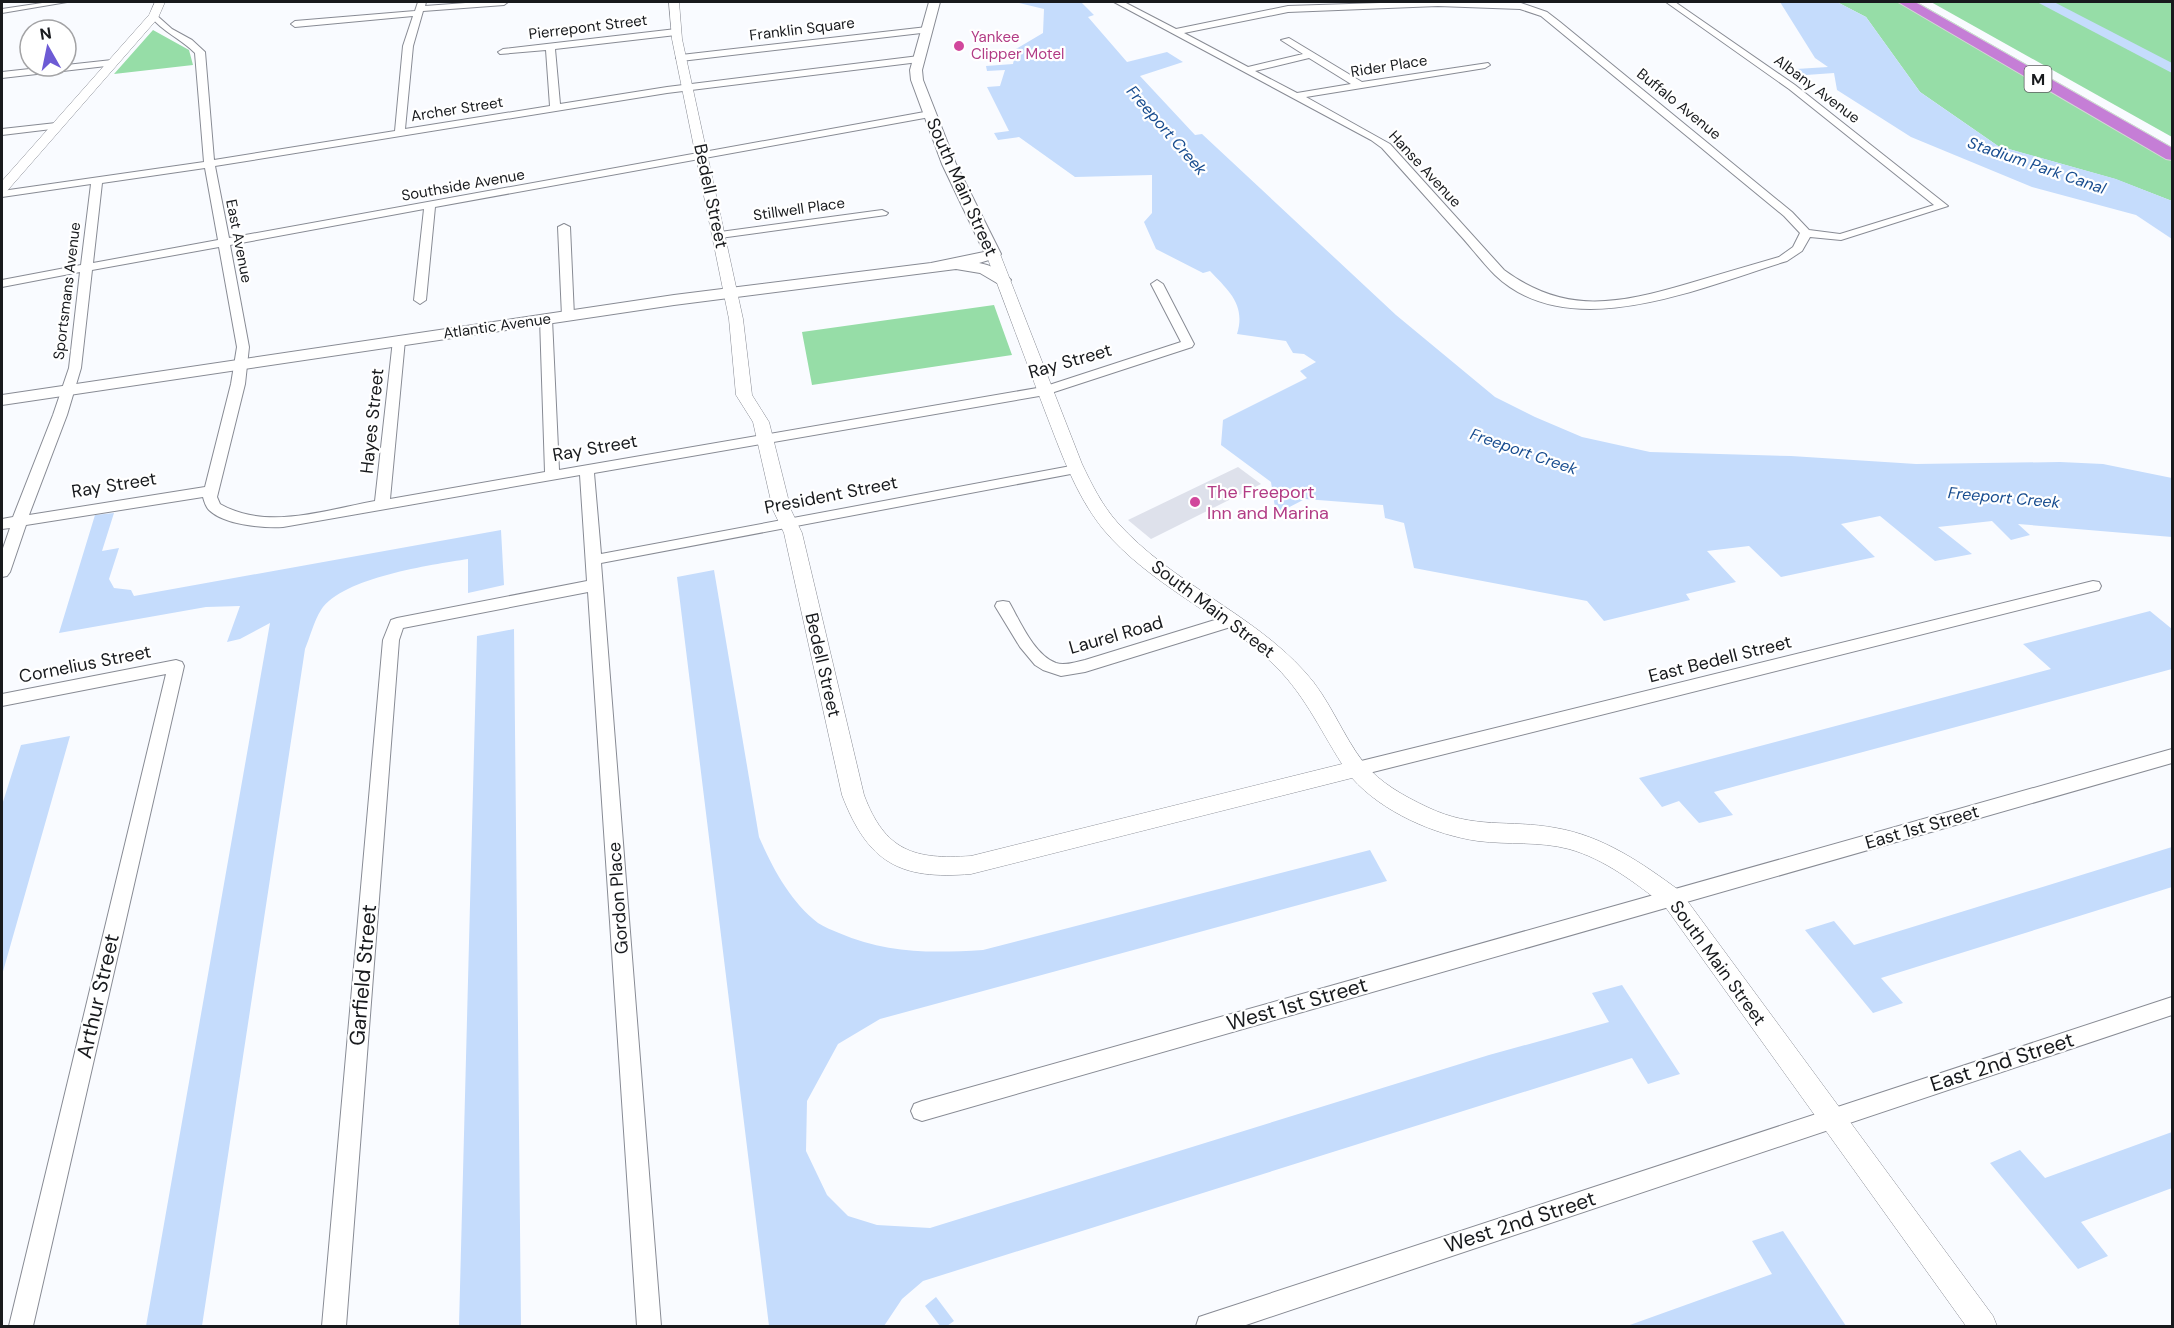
<svg xmlns="http://www.w3.org/2000/svg" width="2174" height="1328" font-family="'DM Sans',sans-serif">
<style>
.green{fill:#96dda7}
.water{fill:#c5dcfc}
.lines{fill:none;stroke-linecap:round;stroke-linejoin:round}
.river{fill:#c5dcfc;fill-rule:evenodd}
.building{fill:#dee1eb}
.minor-casing{stroke:#888b94;stroke-width:2}
.tertiary-casing{stroke:#888b94;stroke-width:1}
.secondary-casing{stroke:#888b94;stroke-width:2}
.motorway-casing{stroke:#d5d6d6;stroke-width:2}
.minor{fill:#fff;fill-rule:evenodd}
.tertiary{fill:#fff;fill-rule:evenodd}
.secondary{fill:#fff;fill-rule:evenodd}
.motorway{fill:#c57ed6;fill-rule:evenodd}
.hotel-dot{fill:#d1479c;stroke:#fff;stroke-width:2}
.labels{text-anchor:middle;stroke-width:4.5;stroke-linejoin:round;paint-order:stroke}
.far-street-label{font-size:15px;fill:#181a1d;stroke:#fff}
.far-hotel-label{font-size:15px;fill:#b23c85;stroke:#fff;text-anchor:start}
.shield{fill:#fff;stroke:#5d5f61;stroke-width:1.5}
.shield-label{font-size:16px;font-weight:bold;fill:#181a1d}
.far-water-label{font-size:16px;font-style:italic;fill:#174c8f;stroke:#fff}
.street-label{font-size:18px;fill:#181a1d;stroke:#fff}
.hotel-label{font-size:18px;fill:#b23c85;stroke:#fff;text-anchor:start}
.near-street-label{font-size:21px;fill:#181a1d;stroke:#fff}
</style>
<rect width="100%" height="100%" fill="#f9fbff"/>
<path class="green" d="M1837,2h61l274,158v41l-57,-22 -117,-33 -78,-54 -54,-75z
M1911,2h6l255,145v3z
M1931,2h241v135z
M153,30l36,20 4,15 -79,9z
M994,305l18,50 -200,30 -10,-53z"/>
<path class="water" d="M1015,2h66l13,13 -6,2 39,45 40,-10 16,10 -43,14 55,59 7,-1 194,181 99,82 40,20 47,20 68,15 141,4 125,8 144,-2 43,2 69,14v59l-154,-13 12,11 -19,5 -19,-19 -54,6 34,27 -37,7 -55,-45 -39,8 34,33 -94,20 -32,-31 -42,5 29,31 -50,12 4,6 -86,21 -17,-20 -173,-33 -10,-45 -19,-5 -2,-13 -78,-6 -29,15 -5,-32 -50,-37 2,-25 84,-42 -7,-7 16,-9 -12,-8 -11,-1 -7,-12 -49,-7c9,-29 -8,-43 -27,-63l-7,2 -47,-24 -12,-27 8,-9v-38l-77,2 -56,-40 -21,3 -4,-7 15,-2 -22,-44 13,-1 5,-16 -18,1 -1,-5 27,-2 3,-15 27,-16 1,-24z
M1780,2h57l29,15 54,75 78,54 118,33 56,22v38l-36,-24 -104,-28 -121,-50 -74,-47 -3,-17 -28,2 -10,-6 32,-2 -13,-9z
M114,513l-12,38 17,-3 -10,31 5,9 17,2 3,6 367,-66 3,55 -36,8v-34c-37,6 -125,18 -147,51 -7,11 -11,27 -16,39l-103,677h-56l124,-703 -30,16 -13,3 13,-36 -34,1 -147,26 36,-118z
M714,570l45,267c14,32 31,64 59,86 6,4 14,7 21,10 48,21 93,20 144,17l387,-100 17,31 -507,138 -42,25 -31,57 -1,50 21,44 21,21 29,9 53,3 559,-173 120,-33 -17,-29 30,-8 58,89 -32,10 -16,-26 -709,223 -21,18 -18,27h-115l-92,-749z
M2150,611l22,18v40l-458,123 19,23 -34,8 -20,-22 -17,6 -23,-29 412,-109 -28,-25z
M514,629l7,697h-62l18,-690z
M70,736l-68,239v-170l19,-60z
M2172,847v40l-291,91 22,25 -30,10 -68,-83 29,-9 20,24z
M2172,1132v56l-91,34 27,34 -30,13 -88,-106 30,-13 25,28z
M1783,1231l63,95h-219l145,-52 -20,-33z
M936,1297l18,24 -7,5h-7l-15,-20z"/>
<g class="lines">
<path class="river" d="M2037,2h17l118,61v10z"/>
</g>
<path class="building" d="M1238,467l23,17 -110,55 -23,-19z"/>
<g class="lines">
<defs>
<path id="minor" d="M49,2h18l-65,11v-4z
M418,2h8l-1,4 54,-4h29l-4,3 -81,6 -10,35 -8,83 145,-23 -4,-56 -46,4 -2,-2 5,-3 173,-20 4,3 -4,3 -121,14 5,55 107,-17 252,-31 5,3 -5,3 -252,31 -452,73 14,72 701,-127 5,3 -5,3 -495,90 -9,93 -6,4 -6,-4 10,-91 -194,36 19,102 -4,37 -28,113 3,7c47,27 105,6 155,-3l18,-161 6,-4 6,4 -15,159 155,-27 -5,-153 6,-4 6,4 7,151 484,-83 138,-45 -30,-58 6,-4 6,4 31,60 -2,3 -147,48 -451,78 7,81 475,-89 7,4 -7,4 -475,90 60,763h-24l-49,-734 -185,36 -4,12 -53,686h-24l61,-686 8,-20 6,-2 190,-37 -7,-106 -297,52c-20,1 -59,-2 -74,-17 -3,-3 -5,-9 -6,-13l-177,28 -16,47 -3,4 -5,1v-26l8,-23 -8,1v-10l11,-2 40,-102 16,-47 11,-96 -78,15v-7l79,-15 10,-81 -89,13v-6l202,-29 -9,-109c-14,-14 -32,-21 -45,-37l4,-3 18,16 20,11 13,12 9,108 181,-29 8,-85 10,-30 -118,11 -4,-3 4,-3 120,-10zM205,168l13,72 -125,23 9,-80zM219,247l18,100 -6,37 -26,103 -176,28 38,-100 14,-47 11,-98z
M1114,2h10l52,27 112,-23 123,-4 110,1 26,9 13,10 232,190 17,18 31,4 94,-29 -145,-116 -123,-87h9l120,83 153,121 -107,34 -31,-3 -8,14 -15,10c-83,25 -217,86 -292,14 -13,-13 -24,-28 -36,-41 -26,-29 -51,-57 -77,-86l-11,-8zM1438,6l82,3 21,7 243,200 16,17 -7,14 -14,10c-31,9 -62,18 -92,27 -68,20 -122,31 -183,-14l-114,-126 -84,-47 179,-29 5,-3 -2,-2 -126,19 -73,-44 -8,2 22,14 -55,13 -64,-34 104,-21zM1309,58l42,26 -54,9 -42,-22z
M927,27l4,3 -1,2 -249,29 -5,-3 5,-3z
M112,60l5,3 -2,2 -113,13v-6z
M56,123l5,3 -1,2 -58,7v-6z
M882,210l6,3 -2,2 -166,23 -6,-3 6,-3z
M564,224l6,3 4,89 -6,4 -6,-4 -4,-89z
M2093,581l6,1 2,4 -2,4 -742,186 -6,-2 -3,-5 3,-5 6,-2z
M1003,601l6,1c11,19 25,53 47,61 9,3 20,-1 29,-3l146,-45 6,2 2,4 -2,4 -152,47 -24,4 -18,-6 -8,-5 -15,-18 -25,-41 2,-4z
M176,660l6,2 2,4 -151,660h-24l157,-652 -164,32v-12z
M2172,749v14l-1250,358 -8,-3 -3,-7 3,-7 8,-3z
M2172,997v18l-929,311h-47l3,-9 9,-3z"/>
<path id="tertiary" d="M155,2h10l-7,16 -151,173 -5,1v-11l147,-166z
M669,2h10l3,37 61,280 9,76 17,27 22,88 11,23 62,262c21,56 50,65 107,61l371,-92c-23,-36 -39,-73 -72,-103 -52,-48 -121,-77 -167,-132 -28,-35 -42,-77 -58,-118 -20,-52 -39,-105 -59,-157l7,-4 7,4 82,210c10,21 20,41 35,58 54,61 134,90 188,150 25,27 37,63 59,91 16,20 40,33 63,44 48,23 81,12 129,21 47,8 86,35 124,63l313,425 4,10h-31l-302,-421c-29,-22 -59,-46 -95,-56 -30,-8 -60,-4 -91,-8 -43,-6 -96,-29 -126,-63l-381,96c-71,6 -103,-11 -129,-79l-58,-262 -11,-23 -20,-88 -17,-27 -7,-76 -57,-280z"/>
<path id="secondary" d="M929,2h11l-18,68 1,10 33,84 45,90 -2,3 -20,6c12,2 24,8 32,17l-2,3h-12l-17,-10 -24,-4 -282,36 -672,100v-10l672,-100 257,-32 53,-11 -42,-88 -31,-84 -1,-10z"/>
<path id="motorway" d="M1898,2h17l257,146v12l-6,-1z"/>
</defs>
<use href="#minor" class="minor-casing"/>
<use href="#tertiary" class="tertiary-casing"/>
<use href="#secondary" class="secondary-casing"/>
<use href="#motorway" class="motorway-casing"/>
<use href="#minor" class="minor"/>
<use href="#tertiary" class="tertiary"/>
<use href="#secondary" class="secondary"/>
<use href="#motorway" class="motorway"/>
</g>
<g class="hotel-dot">
<circle cx="959" cy="46" r="6"/>
<circle cx="1195" cy="502" r="6"/>
</g>
<g class="labels">
<g class="far-street-label">
<text transform="translate(588 27) rotate(-7)" y="5">Pierrepont Street</text>
<text transform="translate(802 29) rotate(-7)" y="5">Franklin Square</text>
<text transform="translate(1389 66) rotate(-9)" y="5">Rider Place</text>
<text transform="translate(1817 89) rotate(37)" y="5">Albany Avenue</text>
<text transform="translate(1679 104) rotate(39)" y="5">Buffalo Avenue</text>
<text transform="translate(457 109) rotate(-9)" y="5">Archer Street</text>
<text transform="translate(1425 169) rotate(47)" y="5">Hanse Avenue</text>
<text transform="translate(463 185) rotate(-10)" y="5">Southside Avenue</text>
<text transform="translate(799 209) rotate(-8)" y="5">Stillwell Place</text>
<text transform="translate(239 241) rotate(79)" y="5">East Avenue</text>
<text transform="translate(67 291) rotate(-83)" y="5">Sportsmans Avenue</text>
<text transform="translate(497 326) rotate(-8)" y="5">Atlantic Avenue</text>
</g>
<g class="far-hotel-label">
<text x="971" y="42">Yankee<tspan x="971" dy="17">Clipper Motel</tspan></text>
</g>
<rect class="shield" x="2024.5" y="66" width="27" height="26" rx="4.5"/>
<g class="shield-label">
<text x="2038" y="85">M</text>
</g>
<g class="far-water-label">
<text transform="translate(1167 130) rotate(49)" y="6">Freeport Creek</text>
<text transform="translate(2037 165) rotate(19)" y="6">Stadium Park Canal</text>
<text transform="translate(1524 451) rotate(19)" y="6">Freeport Creek</text>
<text transform="translate(2004 497) rotate(5)" y="6">Freeport Creek</text>
</g>
<g class="street-label">
<text transform="translate(962 187) rotate(66)" y="6">South Main Street</text>
<text transform="translate(711 196) rotate(78)" y="6">Bedell Street</text>
<text transform="translate(1070 361) rotate(-16)" y="6">Ray Street</text>
<text transform="translate(372 421) rotate(-84)" y="6">Hayes Street</text>
<text transform="translate(595 448) rotate(-10)" y="6">Ray Street</text>
<text transform="translate(114 485) rotate(-9)" y="6">Ray Street</text>
<text transform="translate(831 495) rotate(-11)" y="6">President Street</text>
<text transform="translate(1213 609) rotate(37)" y="6">South Main Street</text>
<text transform="translate(1116 635) rotate(-16)" y="6">Laurel Road</text>
<text transform="translate(1720 659) rotate(-14)" y="6">East Bedell Street</text>
<text transform="translate(85 664) rotate(-11)" y="6">Cornelius Street</text>
<text transform="translate(823 665) rotate(77)" y="6">Bedell Street</text>
<text transform="translate(1922 827) rotate(-16)" y="6">East 1st Street</text>
<text transform="translate(618 898) rotate(-94)" y="6">Gordon Place</text>
<text transform="translate(1718 963) rotate(54)" y="6">South Main Street</text>
</g>
<g class="hotel-label">
<text x="1207" y="498">The Freeport<tspan x="1207" dy="21">Inn and Marina</tspan></text>
</g>
<g class="near-street-label">
<text transform="translate(363 975) rotate(-85)" y="7">Garfield Street</text>
<text transform="translate(98 996) rotate(-77)" y="7">Arthur Street</text>
<text transform="translate(1297 1004) rotate(-16)" y="7">West 1st Street</text>
<text transform="translate(2002 1062) rotate(-18)" y="7">East 2nd Street</text>
<text transform="translate(1520 1222) rotate(-18)" y="7">West 2nd Street</text>
</g>
</g>
<rect width="2174" height="1328" fill="none" stroke="#181a1d" stroke-width="6"/>
<g transform="translate(48 48) rotate(351)"><circle r="28" fill="#ffffff" stroke="#a3a3a5" stroke-width="1.5"/>
<path d="M0-4.5L10 22L0 15L-10 22Z" fill="#6d5bd5"/>
<text y="-9" font-size="16" font-weight="bold" text-anchor="middle" fill="#181a1d">N</text>
</g>
</svg>
